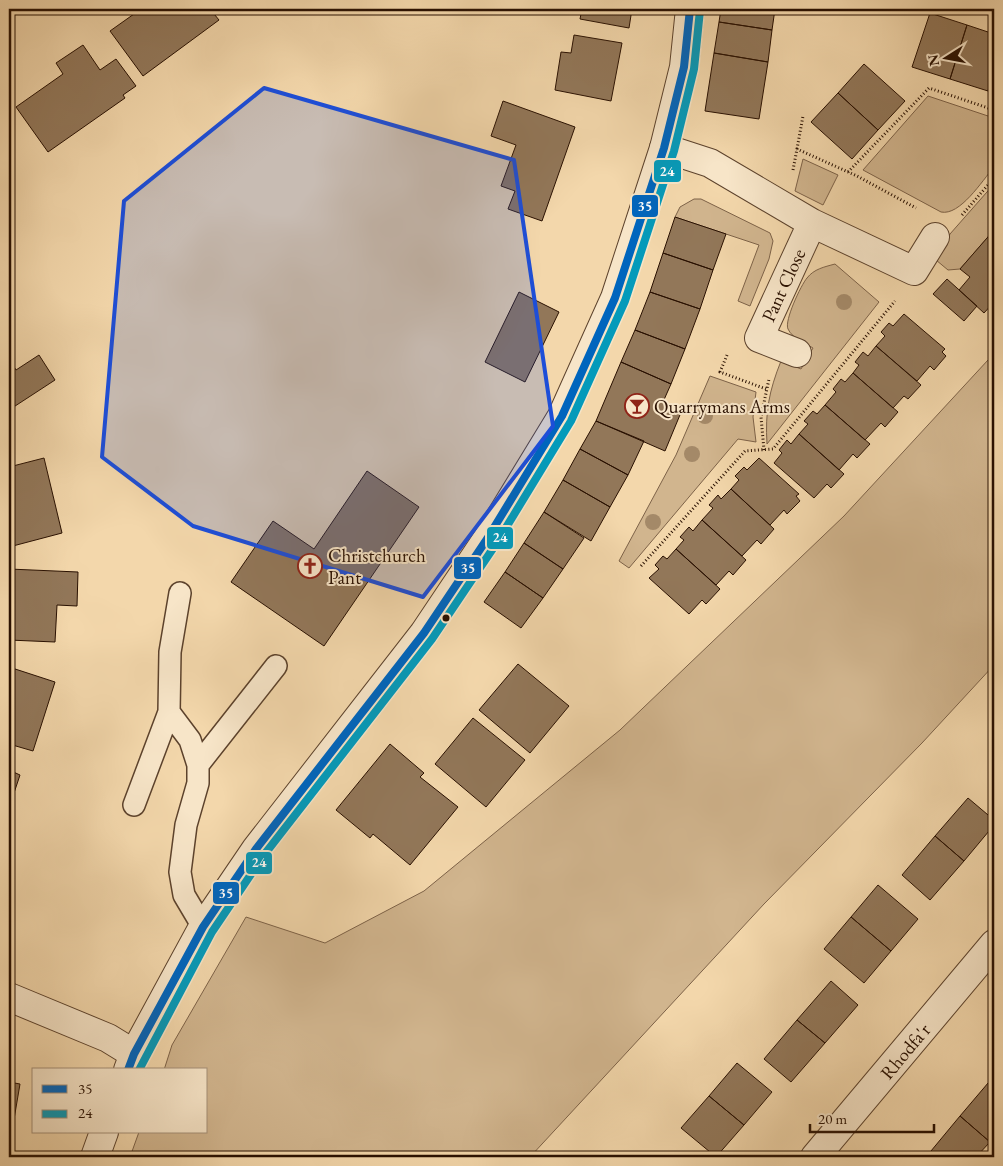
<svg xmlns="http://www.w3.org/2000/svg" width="1003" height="1166" font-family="'EB Garamond',serif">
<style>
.green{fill:#d1b58e;stroke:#7d6248}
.building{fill:#927759;stroke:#291001}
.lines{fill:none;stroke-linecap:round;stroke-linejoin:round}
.service-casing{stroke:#5c422c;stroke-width:24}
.minor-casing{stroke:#5c422c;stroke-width:30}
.tertiary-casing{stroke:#5c422c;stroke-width:30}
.path{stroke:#291001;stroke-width:3;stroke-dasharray:1 2.5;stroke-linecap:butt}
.service{stroke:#f7e5c8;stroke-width:21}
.minor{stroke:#f7e5c8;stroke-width:28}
.tertiary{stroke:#f7e5c8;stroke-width:28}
.bus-1-casing{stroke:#f7e5c8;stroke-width:11}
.bus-2-casing{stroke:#f7e5c8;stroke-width:11}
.bus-1{stroke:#0065bd;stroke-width:8}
.bus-2{stroke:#049aba;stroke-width:8}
.tree{fill:#a48968}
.marked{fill:#1d4ed8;fill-opacity:0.2;stroke:#1d4ed8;stroke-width:4;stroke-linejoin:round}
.bus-dot{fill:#291001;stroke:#f7e5c8;stroke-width:2}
.labels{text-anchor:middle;stroke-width:4;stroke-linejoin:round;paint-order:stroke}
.street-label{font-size:19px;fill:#291001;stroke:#f7e5c8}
.poi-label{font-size:19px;fill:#291001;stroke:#f7e5c8;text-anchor:start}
.line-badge{stroke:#f7e5c8;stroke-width:2}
.badge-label{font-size:14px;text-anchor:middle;font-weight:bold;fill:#fff}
</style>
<rect width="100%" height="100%" fill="#f3d7ab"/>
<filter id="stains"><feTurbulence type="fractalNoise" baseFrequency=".004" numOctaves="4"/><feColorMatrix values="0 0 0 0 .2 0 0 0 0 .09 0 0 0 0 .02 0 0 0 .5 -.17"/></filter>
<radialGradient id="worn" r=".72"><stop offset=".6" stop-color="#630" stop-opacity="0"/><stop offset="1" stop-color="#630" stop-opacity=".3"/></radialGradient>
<path class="green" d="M928,96l66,22v49c-12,14 -34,49 -53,45l-78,-42z
M803,159l35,16 -15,30 -28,-14z
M994,184v46l-34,39 -12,1 -12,-10 14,-26z
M694,199h7l69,34 3,8 -4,18 -19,47 -12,-5 21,-56 -84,-28 5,-10z
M835,264l44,38 -112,142c-2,-32 2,-53 14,-83l20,8 12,-21c-8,-5 -21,-10 -25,-19 -4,-8 13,-44 19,-51 7,-9 17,-11 28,-14z
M988,360l6,6v299l-72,78 -158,161 -234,253h-400l9,-25h67v-62h-42l8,-25 74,-128 79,26 99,-52 196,-161 224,-214z
M710,376l46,16 -3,25 3,25 -18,-3 -109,129 -10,-7 57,-106z"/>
<path class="building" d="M141,9h69l9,11 -76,56 -33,-45z
M582,9h50l-3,19 -49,-9z
M721,9h54l-3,21 -53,-8z
M930,13l37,12 -17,54 -38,-12z
M719,22l53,8 -4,32 -54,-9z
M967,25l27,9v36l-6,21 -38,-12z
M574,35l48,8 -11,58 -56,-11 6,-38 10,1z
M83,45l17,25 16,-11 20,27 -13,9 2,3 -77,54 -32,-45 47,-33 -7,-11z
M714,53l54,9 -9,57 -54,-8z
M864,64l41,37 -27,29 -40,-37z
M994,70v23l-6,-2z
M838,93l40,37 -26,29 -41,-37z
M503,101l72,26 -33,94 -34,-12 7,-18 -14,-5 15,-41 -25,-9z
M675,217l51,17 -13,36 -50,-17z
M994,230v72l-10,11 -25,-23 11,-13 -10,-8z
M663,253l50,17 -13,39 -50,-17z
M947,279l30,27 -13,15 -31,-27z
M519,292l40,20 -34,70 -40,-20z
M650,292l50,17 -15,40 -50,-19z
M904,314l41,35 -3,3 4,4 -12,14 -4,-4 -13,15 -41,-35 9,-10 -4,-4 8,-9 4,3z
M635,330l50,19 -14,35 -50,-22z
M876,346l45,39 -13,14 -4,-3 -11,12 -40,-35 6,-8 -4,-3 8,-10 5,4z
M39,355l16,25 -46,30v-52l7,12z
M621,362l50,22 -8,18 19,8 -17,41 -69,-30z
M853,373l45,39 -13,15 -4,-4 -16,17 -40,-35 11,-13 -3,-3 8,-10 4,3z
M825,405l45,39 -13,14 -4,-4 -14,16 -40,-36 9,-10 -4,-3 9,-10 4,3z
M596,421l48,20 -16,34 -48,-26z
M799,434l45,40 -13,14 -4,-4 -13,14 -40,-35 8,-10 -3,-3 8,-10 4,4z
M580,449l48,26 -18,32 -47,-27z
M44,458l18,75 -53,14v-80z
M759,458l40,36 -3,2 4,5 -13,13 -3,-4 -14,15 -39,-36 8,-9 -4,-4 9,-9 3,3z
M367,471l52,36 -95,139 -93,-64 42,-61 41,28z
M563,480l47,27 -19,34 -47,-29z
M731,489l43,40 -13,15 -4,-4 -15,16 -40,-36 11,-12 -4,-3 9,-10 3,4z
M544,512l40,26 -21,31 -39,-26z
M702,520l44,40 -13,15 -4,-4 -13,14 -40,-36 8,-9 -4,-3 9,-10 4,4z
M524,543l39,26 -20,29 -38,-26z
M676,549l44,40 -14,15 -4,-4 -13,14 -40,-36 10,-9 -4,-4 8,-9 4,3z
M9,569l69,3 -1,34 -20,-1 -2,37 -46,-2z
M505,572l38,26 -22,30 -37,-26z
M518,664l51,42 -39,47 -51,-43z
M9,667l46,15 -22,69 -24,-7z
M473,718l52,42 -39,47 -51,-43z
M390,744l34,29 -4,4 38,30 -48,58 -37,-31 -3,4 -34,-28z
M9,770l11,5 -11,33z
M968,798l26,22v5l-30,36 -29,-25z
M935,836l29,25 -34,39 -28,-25z
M878,885l40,34 -27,32 -40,-34z
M851,917l40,34 -27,32 -40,-34z
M831,981l27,24 -33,38 -28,-23z
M797,1020l28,23 -34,39 -27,-23z
M9,1037h4l-4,28z
M737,1063l35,29 -28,33 -35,-29z
M994,1076v60l-4,6 -30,-26z
M9,1082l11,2 -10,59h-1z
M709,1096l35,29 -28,32 -35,-29z
M960,1116l30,26 -14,15h-50z"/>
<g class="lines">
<defs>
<path id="service" d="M169,712l21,28 8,25v18l-12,42 -6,47 4,23 19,32
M198,765l78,-99
M134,805l35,-93 1,-60 10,-59"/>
<path id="minor" d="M664,148l46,15 102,60 102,48 21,-34
M797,353l-38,-15 53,-115
M9,997l99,41 26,16
M815,1157l179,-213"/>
<path id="tertiary" d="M128,1070l6,-16 69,-127 53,-78 168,-216 63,-94 75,-123 53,-118 49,-150 20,-81 6,-58
M95,1157l9,-25"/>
</defs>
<use href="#service" class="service-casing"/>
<use href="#minor" class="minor-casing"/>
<use href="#tertiary" class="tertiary-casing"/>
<path class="path" d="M797,149l6,-33
M793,170l4,-21 60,27 59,32
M848,172l81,-84 65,22
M962,215l32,-37
M727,355l-7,17 46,17
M764,450l-3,-33 8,-38
M641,566l104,-115 28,-2 122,-148"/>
<use href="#service" class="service"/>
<use href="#minor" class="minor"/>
<use href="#tertiary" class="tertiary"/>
<defs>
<path id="bus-1" d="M128,1070l6,-16 69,-127 53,-78 168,-216 63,-94 75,-123 53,-118 49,-150 20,-81 6,-58"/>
<path id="bus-2" d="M139,1070l73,-138 52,-77 168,-216 64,-95 75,-123 54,-120 49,-150 20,-82 6,-59"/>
</defs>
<use href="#bus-1" class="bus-1-casing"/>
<use href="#bus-2" class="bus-2-casing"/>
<use href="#bus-1" class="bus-1"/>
<use href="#bus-2" class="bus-2"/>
</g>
<g class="tree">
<circle cx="844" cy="302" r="8"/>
<circle cx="705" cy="416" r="8"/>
<circle cx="692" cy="454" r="8"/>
<circle cx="653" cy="522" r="8"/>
</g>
<path class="marked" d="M264,88l250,72 39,266 -130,171 -230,-71 -91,-69 22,-256z"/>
<defs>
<symbol id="bar-ring" viewBox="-11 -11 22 22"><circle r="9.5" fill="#f7e5c8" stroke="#8f2418" stroke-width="1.5"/><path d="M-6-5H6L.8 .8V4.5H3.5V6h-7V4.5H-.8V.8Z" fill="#8f2418"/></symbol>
<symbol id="church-ring" viewBox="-11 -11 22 22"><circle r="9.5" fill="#f7e5c8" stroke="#8f2418" stroke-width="1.5"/><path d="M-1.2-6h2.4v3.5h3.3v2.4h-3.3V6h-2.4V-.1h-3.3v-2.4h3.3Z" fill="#8f2418"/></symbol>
</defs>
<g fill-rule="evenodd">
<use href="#bar-ring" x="623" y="392" width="28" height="28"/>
<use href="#church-ring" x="296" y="552" width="28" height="28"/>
</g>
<circle class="bus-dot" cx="446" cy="618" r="4.5"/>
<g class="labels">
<g class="street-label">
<text transform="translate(783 285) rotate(-65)" y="7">Pant Close</text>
<text transform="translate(905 1051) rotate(-50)" y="7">Rhodfa'r</text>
</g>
<g class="poi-label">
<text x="654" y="413">Quarrymans Arms</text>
<text x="328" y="562">Christchurch<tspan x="328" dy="22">Pant</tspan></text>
</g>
</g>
<g class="line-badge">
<rect x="653" y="159" width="29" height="24" rx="5" fill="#049aba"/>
<rect x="631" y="194" width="28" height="24" rx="5" fill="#0065bd"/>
<rect x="486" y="526" width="28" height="24" rx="5" fill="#049aba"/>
<rect x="453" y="556" width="29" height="24" rx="5" fill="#0065bd"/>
<rect x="245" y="851" width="28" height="24" rx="5" fill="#049aba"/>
<rect x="212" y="881" width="28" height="24" rx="5" fill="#0065bd"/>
</g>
<g class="badge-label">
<text x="667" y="176">24</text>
<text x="645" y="211">35</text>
<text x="500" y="542">24</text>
<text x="468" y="573">35</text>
<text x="259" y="867">24</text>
<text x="226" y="898">35</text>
</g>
<rect width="1003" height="1166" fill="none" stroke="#f3d7ab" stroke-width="30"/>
<rect x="10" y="10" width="983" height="1146" fill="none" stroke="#291001" stroke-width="2.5"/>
<rect x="15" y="15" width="973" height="1136" fill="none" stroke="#291001"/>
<rect x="32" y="1068" width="175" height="65" fill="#f7e5c8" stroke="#a59078"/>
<rect x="42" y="1085" width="25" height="8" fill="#0065bd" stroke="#a59078"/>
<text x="78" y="1094" font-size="15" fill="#291001">35</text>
<rect x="42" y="1110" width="25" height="8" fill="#049aba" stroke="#a59078"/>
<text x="78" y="1118" font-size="15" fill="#291001">24</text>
<g transform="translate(946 58) rotate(259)" stroke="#f7e5c8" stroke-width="4" paint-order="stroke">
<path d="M0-4L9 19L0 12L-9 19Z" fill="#291001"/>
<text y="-8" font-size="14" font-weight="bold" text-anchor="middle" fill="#291001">N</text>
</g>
<path d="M810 1124v8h124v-8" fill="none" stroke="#291001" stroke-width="2.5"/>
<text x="818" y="1124" font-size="15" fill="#291001" stroke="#f7e5c8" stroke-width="4" paint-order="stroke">20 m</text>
<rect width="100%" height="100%" filter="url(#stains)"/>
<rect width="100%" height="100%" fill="url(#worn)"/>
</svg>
